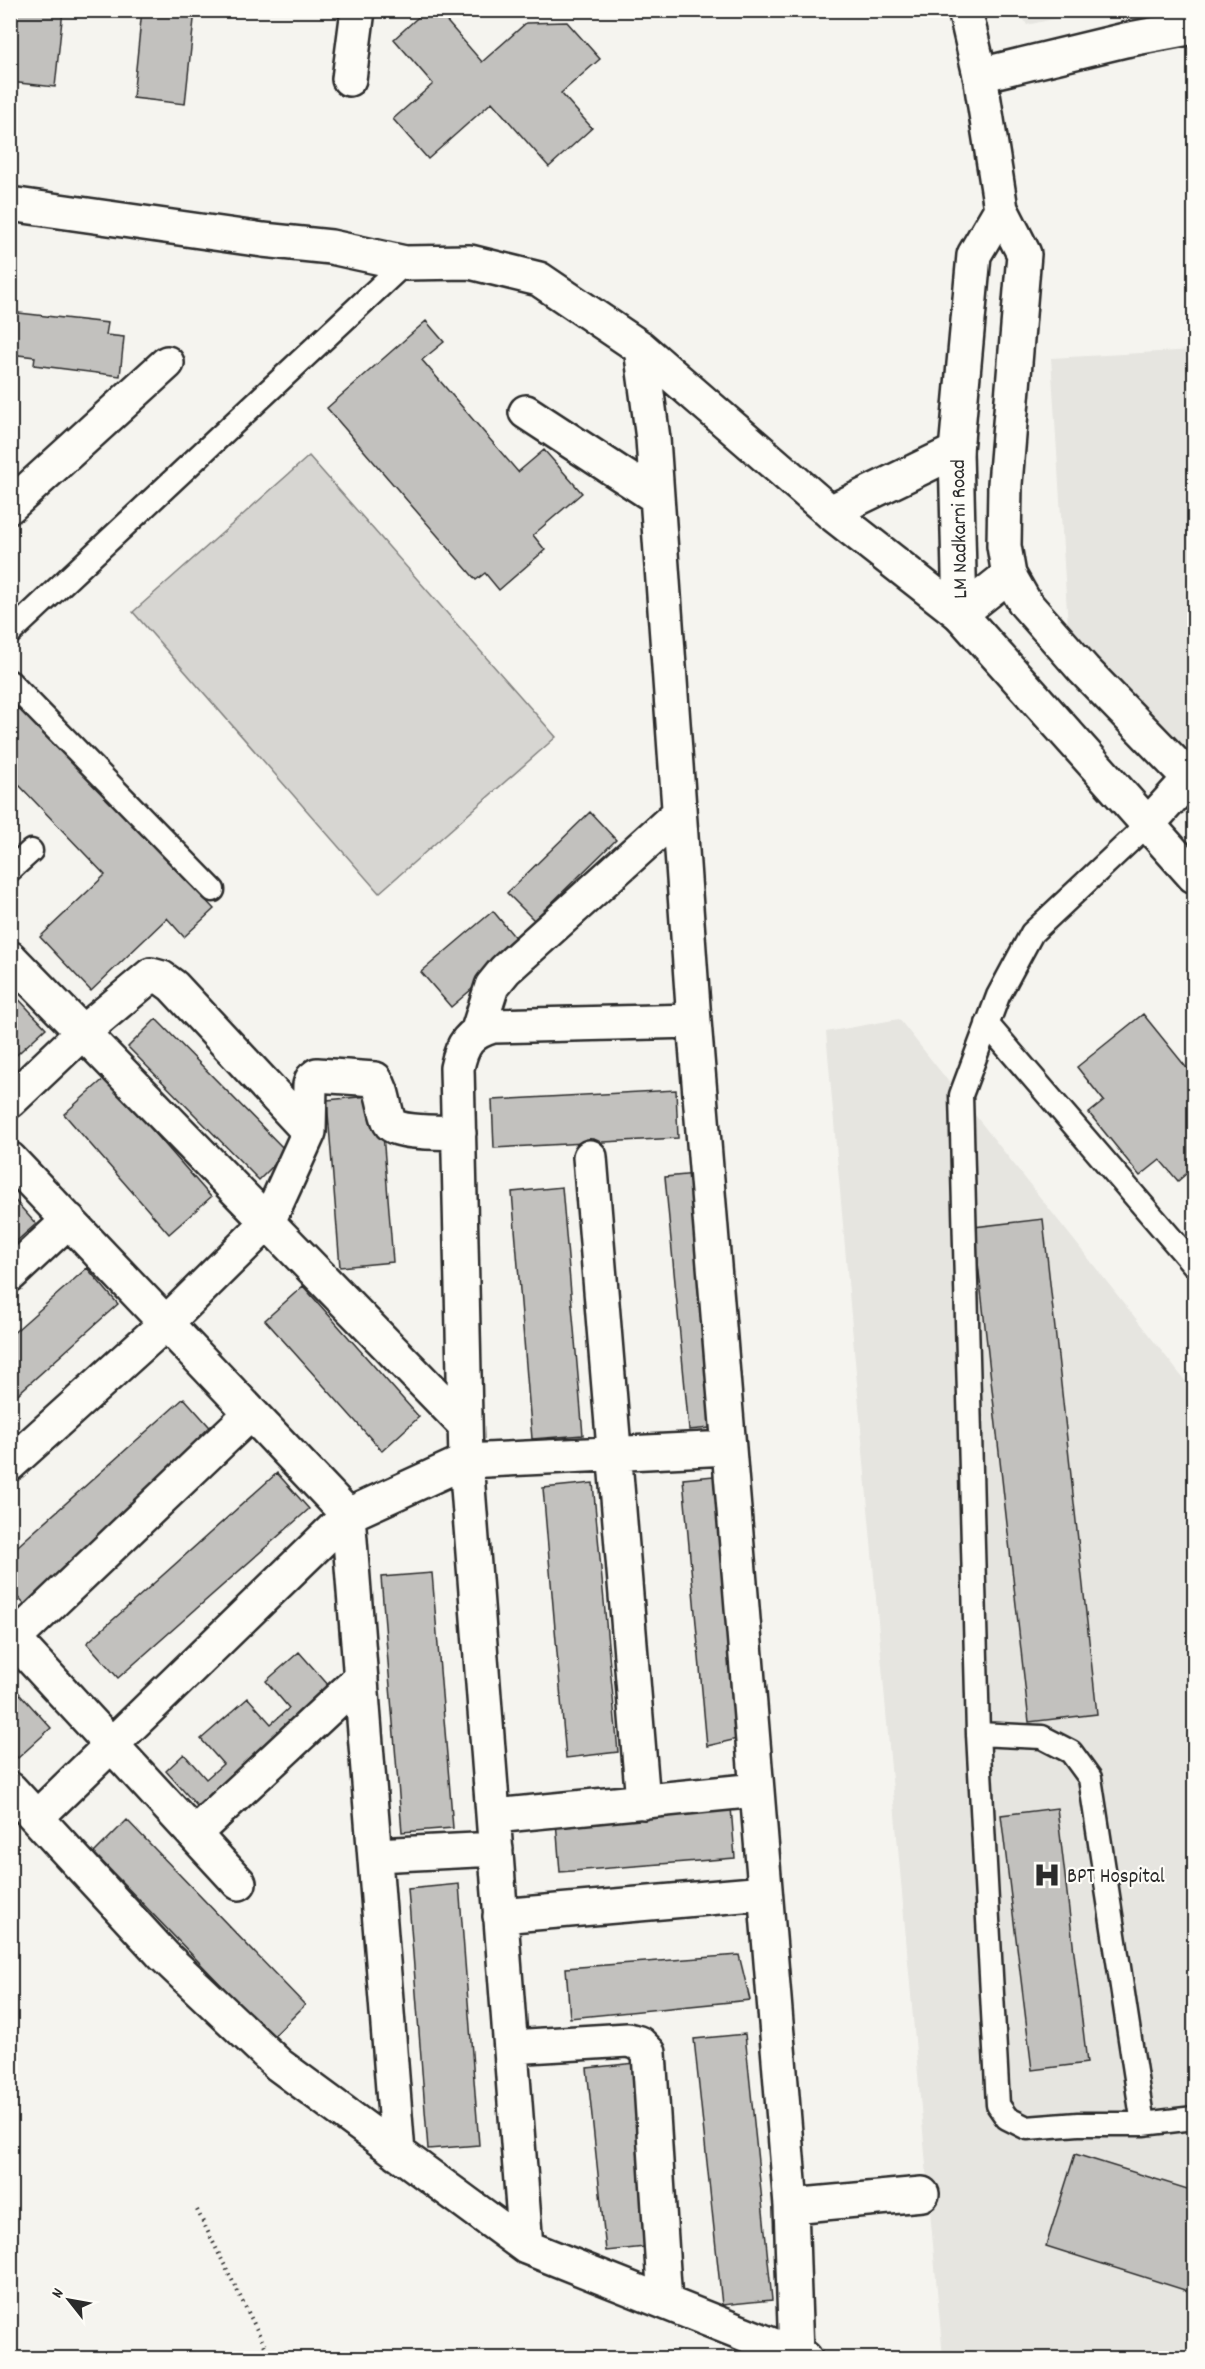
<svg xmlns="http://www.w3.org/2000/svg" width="1205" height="2369" font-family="Dekko,sans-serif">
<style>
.built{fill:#e6e5e0}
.green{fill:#d7d6d2;stroke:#81807e;stroke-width:1.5}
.building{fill:#c2c1be;stroke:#2b2b2b;stroke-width:1.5}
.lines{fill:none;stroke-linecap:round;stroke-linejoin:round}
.lane-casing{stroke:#2b2b2b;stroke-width:27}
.street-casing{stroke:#2b2b2b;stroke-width:38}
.secondary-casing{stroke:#2b2b2b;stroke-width:38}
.path{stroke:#2b2b2b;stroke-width:4;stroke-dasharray:1.5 4.5;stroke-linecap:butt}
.lane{stroke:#fdfcf7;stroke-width:22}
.street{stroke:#fdfcf7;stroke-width:33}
.secondary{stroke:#fdfcf7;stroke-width:33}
.labels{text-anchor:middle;stroke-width:4.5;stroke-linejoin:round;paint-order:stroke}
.street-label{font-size:21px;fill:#2b2b2b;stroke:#fdfcf7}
.poi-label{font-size:21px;fill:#2b2b2b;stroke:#fdfcf7;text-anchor:start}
</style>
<rect width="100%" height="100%" fill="#f5f4ef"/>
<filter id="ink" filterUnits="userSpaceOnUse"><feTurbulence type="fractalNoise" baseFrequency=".0167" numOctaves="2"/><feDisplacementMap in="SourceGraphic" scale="12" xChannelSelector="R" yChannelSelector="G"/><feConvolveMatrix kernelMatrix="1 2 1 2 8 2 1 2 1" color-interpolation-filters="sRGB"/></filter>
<g filter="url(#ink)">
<path class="built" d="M1019,11h69l-61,14z
M1194,350v418l-126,-141 -17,-269z
M899,1019l295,373v966h-251l-117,-1326z"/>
<path class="green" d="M309,456l247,281 -177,156 -246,-281z"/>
<path class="building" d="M10,10h53l-8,77 -45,-5z
M142,10h53l-10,94 -52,-6z
M426,10h11l45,52 44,-39 41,-1 33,37 -39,34 31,35 -43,39 -57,-65 -64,57 -35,-40 40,-35 -39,-45z
M10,312l98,11 -2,12 18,2 -4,39 -86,-11 1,-8 -25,-3z
M426,321l18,21 -22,18 96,112 26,-22 38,43 -49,42 12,15 -46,40 -14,-17 -9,7 -149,-172z
M10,694l204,215 -30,28 -17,-19 -76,73 -51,-54 65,-62 -86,-90 -9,8z
M590,812l26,28 -82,80 -27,-27z
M493,911l29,35 -71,61 -30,-35z
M10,990l36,38 -36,33z
M1143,1014l51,63v90l-16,14 -18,-21 -20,16 -51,-63 15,-12 -27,-34z
M156,1019l131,133 -28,28 -131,-133z
M106,1077l105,120 -42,37 -105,-120z
M676,1090l2,48 -184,10 -2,-48z
M380,1095l13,167 -53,5 -13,-167z
M696,1174l25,253 -32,3 -24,-253z
M562,1187l21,248 -51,4 -20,-247z
M10,1195l26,29 -26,23z
M1043,1219l54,495 -68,8 -55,-495z
M87,1268l31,36 -108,97v-65z
M303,1286l116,131 -37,34 -117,-131z
M184,1398l32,36 -191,171 -15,-16v-36z
M277,1473l32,36 -191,169 -31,-35z
M724,1475l22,262 -39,9 -24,-267z
M593,1483l25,269 -52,6 -23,-270z
M432,1573l21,255 -51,4 -21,-255z
M299,1652l31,35 -133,119 -31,-35 18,-17 22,25 17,-15 -22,-25 47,-41 23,26 18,-16 -23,-27z
M10,1683l41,45 -33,30 -8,-8z
M731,1807l4,51 -175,14 -4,-51z
M1057,1808l30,255 -55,7 -31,-255z
M127,1820l178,185 -33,33 -178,-185z
M459,1884l20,261 -51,4 -20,-260z
M739,1955l11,45 -180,18 -4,-50z
M745,2034l27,266 -50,5 -28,-266z
M636,2063l19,183 -49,5 -19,-183z
M1075,2154l119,37v102l-148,-47z"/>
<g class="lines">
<defs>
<path id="lane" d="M10,633l395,-370
M10,682l203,208
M1149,823l-117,110 -34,63 -37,99 17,639 20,371 9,13 20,10 51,-4h65l51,-6
M10,870l21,-19
M987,1024l207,241
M978,1734l64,3 29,15 19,26 53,346"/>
<path id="street" d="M980,75l145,-35 69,-13
M349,79l9,-69
M10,204l253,36 68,7 74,16 65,-1 69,17 102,69 189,164 130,102 49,-39
M641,348l12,91 41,582 97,1185 5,149
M526,412l130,85
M10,506l157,-143
M830,512l126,-61
M1149,823l41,-45
M10,958l454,466
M478,1030l14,-44 13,-16 173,-156
M10,1101l73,-69 68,-57 11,3 11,8 136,146 -41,90 -102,101 -156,141
M309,1132l1,-47 2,-6 5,-4 58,4c10,14 8,30 15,44 6,11 56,9 69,10
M590,1157l53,645
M10,1159l338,356 50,638
M10,1275l59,-55
M10,1635l229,248
M14,1639l237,-226
M10,1789l154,167 115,109 247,182 279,111
M494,1816l263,-26
M37,1817l311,-302 118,-54 262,-13
M194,1834l167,-156
M375,1855l121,-6
M500,1916l265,-23
M511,2047l117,-7 11,3 10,10 16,249
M791,2206l131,-12
M526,2247l-60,-786 -9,-393c5,-24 12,-35 36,-42l201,-5"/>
<path id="secondary" d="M965,10l15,65 21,134 23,45 -19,230 -1,62 5,29 16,28 59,67 110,113
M1001,209l-27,46 -18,196 4,163 234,262"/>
</defs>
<use href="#lane" class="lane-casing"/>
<use href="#street" class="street-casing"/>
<use href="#secondary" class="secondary-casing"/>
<path class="path" d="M197,2210l74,148"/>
<use href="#lane" class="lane"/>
<use href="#street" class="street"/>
<use href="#secondary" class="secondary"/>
</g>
</g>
<defs>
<symbol id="hospital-bare" viewBox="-9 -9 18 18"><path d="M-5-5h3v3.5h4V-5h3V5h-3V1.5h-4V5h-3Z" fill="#2b2b2b" stroke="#fdfcf7" stroke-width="2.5" paint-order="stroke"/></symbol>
</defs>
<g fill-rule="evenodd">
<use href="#hospital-bare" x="1028" y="1856" width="38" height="38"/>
</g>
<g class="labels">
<g class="street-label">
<text transform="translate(958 529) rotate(-91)" y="7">LM Nadkarni Road</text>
</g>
<g class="poi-label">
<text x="1067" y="1882">BPT Hospital</text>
</g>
</g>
<rect width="1205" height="2369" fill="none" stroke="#fdfcf7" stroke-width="36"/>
<rect x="18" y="18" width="1169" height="2333" fill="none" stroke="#2b2b2b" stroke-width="2" filter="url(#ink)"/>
<g transform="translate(69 2300) rotate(301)" stroke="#fdfcf7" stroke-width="4.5" paint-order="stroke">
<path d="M0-4.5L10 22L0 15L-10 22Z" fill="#2b2b2b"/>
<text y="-9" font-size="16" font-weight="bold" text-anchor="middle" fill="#2b2b2b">N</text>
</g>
</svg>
